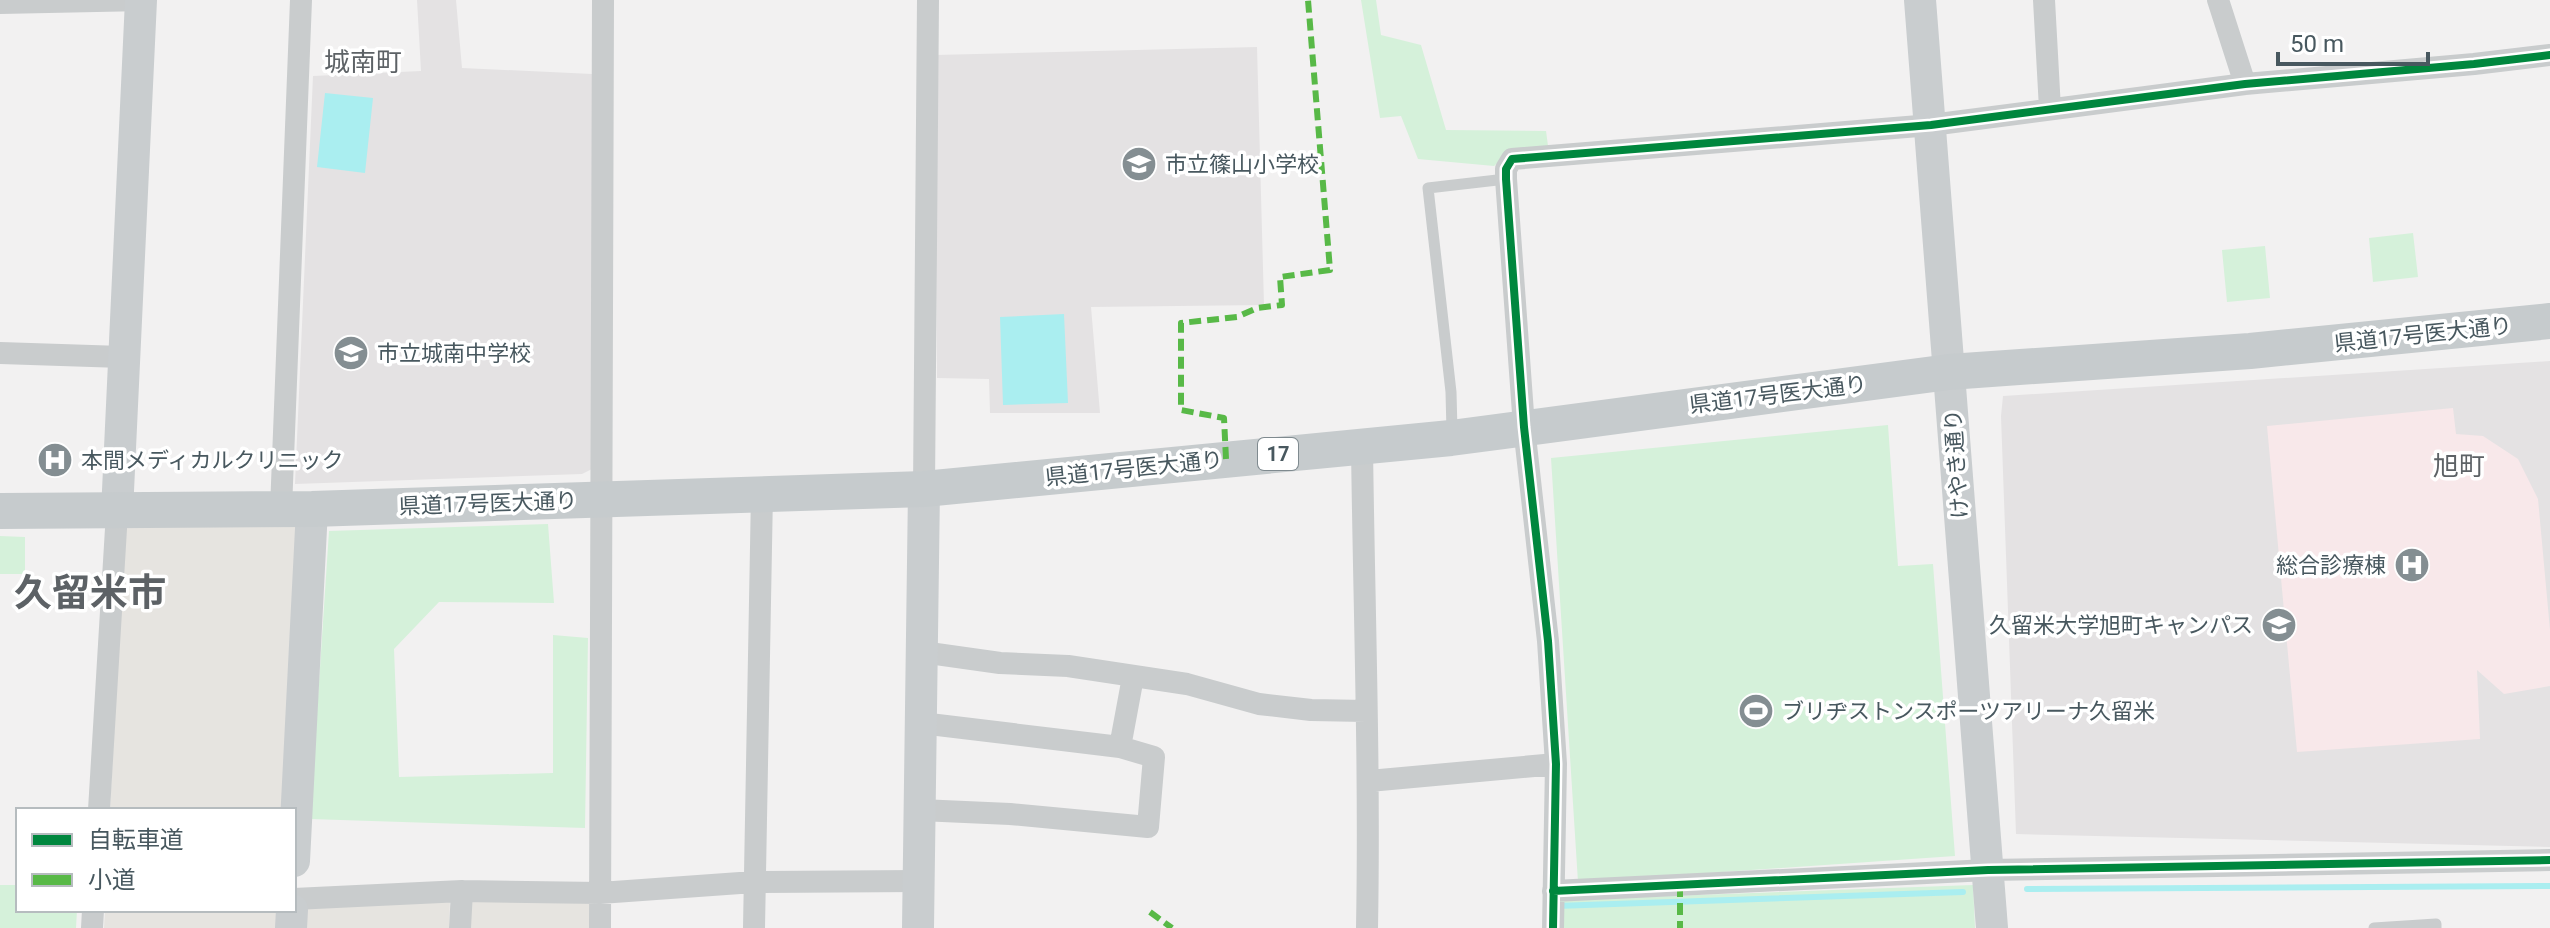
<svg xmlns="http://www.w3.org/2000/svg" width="2550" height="928" font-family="Roboto,'Noto Sans JP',sans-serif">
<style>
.commercial{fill:#e6e4e0}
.education{fill:#e4e2e3}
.medical{fill:#f8e8ea}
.green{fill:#d5f1da}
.water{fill:#aaeef0}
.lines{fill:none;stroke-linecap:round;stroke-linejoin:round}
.stream{stroke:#aaeef0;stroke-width:6}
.lane{stroke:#c9cccd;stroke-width:11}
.street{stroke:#c9cccd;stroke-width:22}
.secondary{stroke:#c9cdcf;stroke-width:32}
.primary{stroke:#c6cbcd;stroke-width:36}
.quiet{stroke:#58b947;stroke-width:6;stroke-dasharray:12 6;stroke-linecap:butt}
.cycleway-casing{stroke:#fff;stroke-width:13}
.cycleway{stroke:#00873e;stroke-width:8}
.labels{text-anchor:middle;stroke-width:7;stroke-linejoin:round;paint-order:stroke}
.shield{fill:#fff;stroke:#7f8a8f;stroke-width:2}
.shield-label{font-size:20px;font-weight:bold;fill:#48585f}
.poi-label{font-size:22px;fill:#48585f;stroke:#fff;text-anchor:start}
.street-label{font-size:22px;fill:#48585f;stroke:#fff}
.quarter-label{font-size:26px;fill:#5d6266;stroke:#fff}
.town-label{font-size:38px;font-weight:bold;fill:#5d6266;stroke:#fff}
</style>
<rect width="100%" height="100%" fill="#f2f1f1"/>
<path class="commercial" d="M125,520l175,1 -13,289h-177z
M469,900l120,1v27h-121z
M450,901l-1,27h-148l1,-19z
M105,910h178v18h-179z"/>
<path class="education" d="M417,0h39l6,68 130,6v395l-10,5 -287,10 18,-408 108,-5z
M1257,47l7,258 -173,2 9,106h-110l-1,-34 -52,-1 -2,-323z
M2550,361v486l-534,-13 -15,-418 2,-20z"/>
<path class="medical" d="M2453,408l3,26 27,2 35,23 20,40 12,131v56l-46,8 -27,-24 3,69 -183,13 -30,-326z"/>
<path class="green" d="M1361,0h15l5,35 40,10 25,85 100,1 2,15 -37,5 -17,15 -76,-7 -17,-43 -21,2z
M2413,233l5,44 -45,5 -4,-44z
M2265,246l5,52 -43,4 -5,-52z
M1888,425l10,141 35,-2 22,292 -377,26 -27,-424z
M548,524l6,79 -115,-1 -45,47 5,128 154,-4v-138l35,3 -3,190 -275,-9 19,-288z
M0,536l25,1v37h-25z
M0,885h18v25h59l-1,18h-76z
M1973,885l2,43h-415v-28z"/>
<path class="water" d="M325,93l48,5 -8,75 -48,-6z
M1064,314l4,89 -65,2 -3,-88z"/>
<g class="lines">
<path class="stream" d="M2027,889l523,-3
M1556,906l407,-14"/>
<path class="lane" d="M1452,431l-1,-39 -23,-204 78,-9
M2374,928l62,-4v4"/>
<path class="street" d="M2044,0l6,109
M2218,0l27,84
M0,3l145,-3
M0,353l122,4
M1362,447c2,160 8,321 5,481
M924,489l4,-489
M281,509l20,-509
M922,652l78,11 68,3 119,18 72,20 52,6 55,1
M921,723l199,24 13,-70
M1369,781l187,-17
M99,810l18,-298
M920,810l90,4 138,13 6,-70 -34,-10
M1553,891l435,-21 562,-10
M294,899l168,-8 138,2 154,-11 165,-1
M92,928l1,-18
M460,928l2,-37
M600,928l3,-928
M754,928l8,-435
M1553,928l3,-164 -8,-123 -24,-214 -18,-248v-10l6,-10 419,-34 314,-41 229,-20 76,-9"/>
<path class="secondary" d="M1920,0l72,928
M117,512l24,-512
M294,861l18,-352
M291,928l1,-18
M918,928l6,-439"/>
<path class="primary" d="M0,511l312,-2 612,-20 527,-51 498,-66 301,-21 300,-30"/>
<path class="quiet" d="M1226,459l-2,-41 -43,-8v-87l56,-6 20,-9 25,-3 -2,-28 50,-7 -22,-270
M1680,885v43
M1150,912l22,16"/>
<defs>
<path id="cycleway" d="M1553,891l435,-21 562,-10
M1553,928l3,-164 -8,-123 -24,-214 -18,-248v-10l6,-10 419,-34 314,-41 229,-20 76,-9"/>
</defs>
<use href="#cycleway" class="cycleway-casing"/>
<use href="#cycleway" class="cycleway"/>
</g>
<defs>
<symbol id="school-disc" viewBox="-11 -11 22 22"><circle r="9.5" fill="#848e92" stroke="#fff"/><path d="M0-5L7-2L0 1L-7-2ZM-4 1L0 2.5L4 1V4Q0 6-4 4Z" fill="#fff"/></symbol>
<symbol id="hospital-disc" viewBox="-11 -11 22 22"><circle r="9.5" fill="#848e92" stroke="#fff"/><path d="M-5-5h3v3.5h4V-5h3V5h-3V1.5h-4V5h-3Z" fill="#fff"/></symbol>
<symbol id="university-disc" viewBox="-11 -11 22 22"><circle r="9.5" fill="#848e92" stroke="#fff"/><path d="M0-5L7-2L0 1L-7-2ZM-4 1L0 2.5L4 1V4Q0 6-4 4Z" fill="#fff"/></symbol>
<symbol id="stadium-disc" viewBox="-11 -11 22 22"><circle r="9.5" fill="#848e92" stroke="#fff"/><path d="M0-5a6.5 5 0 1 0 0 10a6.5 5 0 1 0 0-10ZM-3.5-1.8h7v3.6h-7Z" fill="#fff"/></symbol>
</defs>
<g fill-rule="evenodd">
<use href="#school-disc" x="1119" y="144" width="40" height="40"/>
<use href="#school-disc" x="331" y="333" width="40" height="40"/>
<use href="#hospital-disc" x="35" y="440" width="40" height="40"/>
<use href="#hospital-disc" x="2392" y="545" width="40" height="40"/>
<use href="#university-disc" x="2259" y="605" width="40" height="40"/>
<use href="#stadium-disc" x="1736" y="691" width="40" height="40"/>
</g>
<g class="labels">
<rect class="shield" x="1258" y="438" width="40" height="32" rx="6"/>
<g class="shield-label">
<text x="1278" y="461">17</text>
</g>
<g class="poi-label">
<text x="1165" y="172">市立篠山小学校</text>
<text x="377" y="361">市立城南中学校</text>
<text x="81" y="468">本間メディカルクリニック</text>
<text x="2386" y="573" text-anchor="end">総合診療棟</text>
<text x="2253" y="633" text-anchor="end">久留米大学旭町キャンパス</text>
<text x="1782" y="719">ブリヂストンスポーツアリーナ久留米</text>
</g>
<g class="street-label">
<text transform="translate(2423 334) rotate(-6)" y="8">県道17号医大通り</text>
<text transform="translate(1778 394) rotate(-7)" y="8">県道17号医大通り</text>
<text transform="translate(1956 464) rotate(-94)" y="8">けやき通り</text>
<text transform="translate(1134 468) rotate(-6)" y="8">県道17号医大通り</text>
<text transform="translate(488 503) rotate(-2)" y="8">県道17号医大通り</text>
</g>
<g class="quarter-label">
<text x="363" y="71">城南町</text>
<text x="2459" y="475">旭町</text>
</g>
<g class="town-label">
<text x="90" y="606">久留米市</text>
</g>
</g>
<rect x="16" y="808" width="280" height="104" fill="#ffffff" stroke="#b6bcbf" stroke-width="2"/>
<rect x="32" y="834" width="40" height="12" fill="#00873e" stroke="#b6bcbf" stroke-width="2"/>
<text x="88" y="848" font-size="24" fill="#48585f">自転車道</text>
<rect x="32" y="874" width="40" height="12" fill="#58b947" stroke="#b6bcbf" stroke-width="2"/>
<text x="88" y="888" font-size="24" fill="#48585f">小道</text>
<path d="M2278 52v12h150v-12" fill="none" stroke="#48585f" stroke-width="4"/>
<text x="2290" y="52" font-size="24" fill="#48585f" stroke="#ffffff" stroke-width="6" paint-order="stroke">50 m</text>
</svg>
